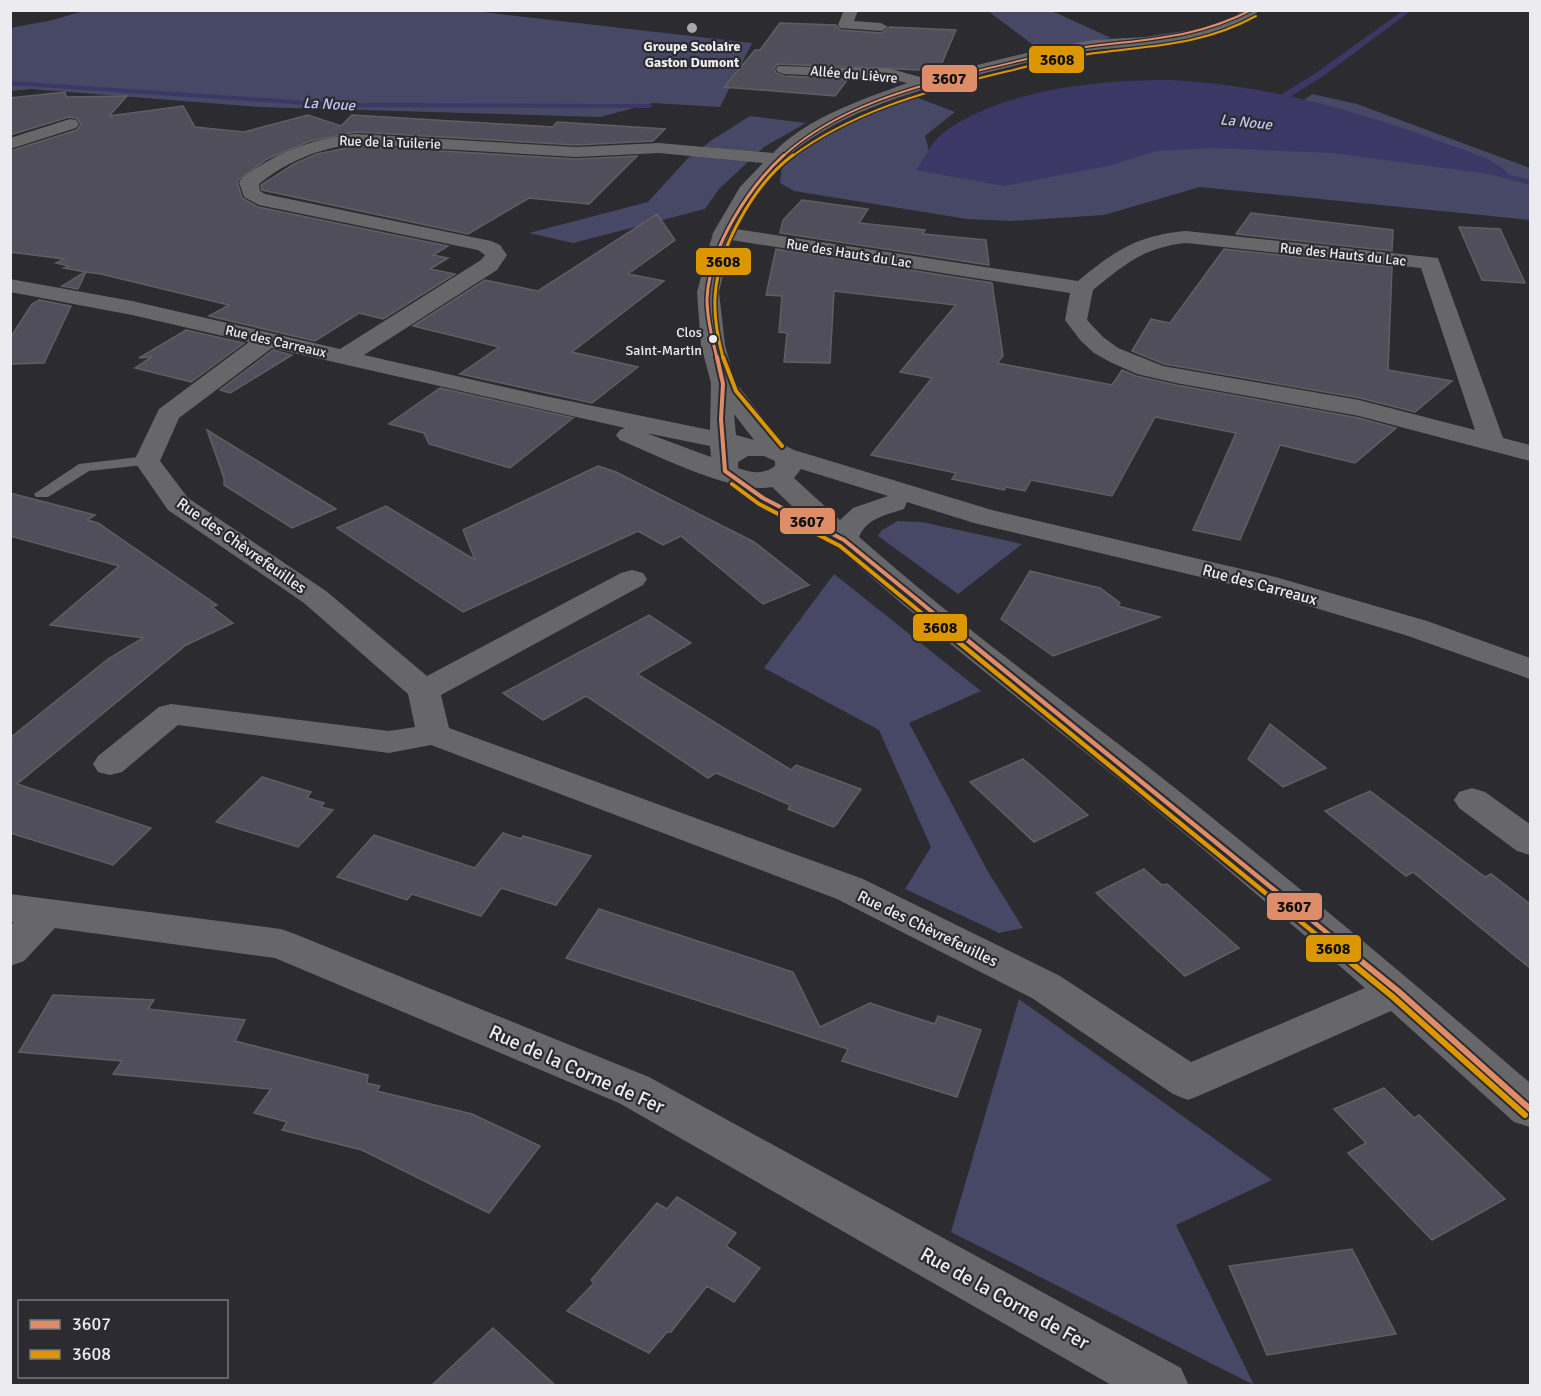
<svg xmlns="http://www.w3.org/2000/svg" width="1541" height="1396" font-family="Signika,sans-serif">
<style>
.green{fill:#474766}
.water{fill:#3b3865}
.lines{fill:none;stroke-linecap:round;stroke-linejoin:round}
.stream{fill:#3b3865;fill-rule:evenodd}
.building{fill:#4f4e5a;stroke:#5f5f63;stroke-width:1.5}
.service{fill:#67676a;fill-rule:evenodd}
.minor{fill:#67676a;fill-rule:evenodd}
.bus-1-far4-casing{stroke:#2b2b31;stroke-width:4.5}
.bus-1-far3-casing{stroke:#2b2b31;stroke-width:6}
.bus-1-far2-casing{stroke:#2b2b31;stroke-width:8}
.bus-1-far1-casing{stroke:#2b2b31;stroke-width:9}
.bus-1-casing{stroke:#2b2b31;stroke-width:10}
.bus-2-far4-casing{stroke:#2b2b31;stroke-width:4.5}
.bus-2-far3-casing{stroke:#2b2b31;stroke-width:6}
.bus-2-far2-casing{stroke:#2b2b31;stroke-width:8}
.bus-2-far1-casing{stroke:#2b2b31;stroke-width:9}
.bus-2-casing{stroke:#2b2b31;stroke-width:10}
.bus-1-far4{stroke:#de8d68;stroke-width:2}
.bus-1-far3{stroke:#de8d68;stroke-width:3}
.bus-1-far2{stroke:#de8d68;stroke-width:4}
.bus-1-far1{stroke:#de8d68;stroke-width:4.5}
.bus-1{stroke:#de8d68;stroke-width:6}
.bus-2-far4{stroke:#dc9600;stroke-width:2}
.bus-2-far3{stroke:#dc9600;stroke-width:3}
.bus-2-far2{stroke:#dc9600;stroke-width:4}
.bus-2-far1{stroke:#dc9600;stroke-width:4.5}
.bus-2{stroke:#dc9600;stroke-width:6}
.poi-dot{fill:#a9a9ad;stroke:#2b2b31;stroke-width:2}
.bus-dot{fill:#ececf0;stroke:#2b2b31;stroke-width:2}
.labels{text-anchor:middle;stroke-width:4.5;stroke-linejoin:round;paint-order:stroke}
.far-poi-label{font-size:14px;font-weight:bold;fill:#ececf0;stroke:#2b2b31}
.far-street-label{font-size:14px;fill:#ececf0;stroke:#2b2b31}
.bus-label{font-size:14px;fill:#ececf0;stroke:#2b2b31;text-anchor:end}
.far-water-label{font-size:15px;font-style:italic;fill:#c2c3f4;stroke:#2b2b31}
.street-label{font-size:16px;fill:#ececf0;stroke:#2b2b31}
.near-street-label{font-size:20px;fill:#ececf0;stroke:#2b2b31}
.line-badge{stroke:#2b2b31;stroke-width:2}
.pale-badge-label{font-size:16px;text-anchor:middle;font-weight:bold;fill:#111}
</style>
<rect width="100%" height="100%" fill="#2c2c30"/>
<path class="green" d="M87,10h378l287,33 -32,64 -67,-4 -53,14 -342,-10 -227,-18 -20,2 -1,-63 43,-8z
M988,11h64l59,27 -71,12z
M1312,94l45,10 173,64v52l-330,-33 -96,28 -93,6 -44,-2 -173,-28 -14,-8 2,-19 41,-31 87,-38 45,17 -30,24 8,29 363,-59z
M750,116l56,7 -42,24 -45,42 -14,20 -132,34 -44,-10 119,-31 39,-43 25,-19z
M898,521l24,1 100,22 -64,50 -80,-58 4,-6z
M834,574l147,117 -72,32 78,147 36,58 -24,5 -94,-44 26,-42 -52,-117 -115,-62z
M1019,999l253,181 -96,45 78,160 -303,-153z"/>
<path class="water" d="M1169,80c99,5 186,30 278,64 21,8 51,15 64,33l-178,-24 -121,-5 -55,3 -49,15 -105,20 -87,-16c8,-11 16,-29 27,-37 60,-44 154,-53 226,-53z"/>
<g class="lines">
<path class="stream" d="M1404,10h8l-90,67 -49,30h-6v-4l49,-30z
M10,81l328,22 311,1 4,2 -4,2 -311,-1 -328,-22z
M1490,170l40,10v5l-40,-11z"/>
</g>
<path class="building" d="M780,23l56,2 4,5 41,3 9,-6 66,3 -15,35 -20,5 -143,-6 -4,4 2,5 8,3 64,3 -13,17 -111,-9 31,-37h5z
M65,92l1,5 61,-1 -18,20 74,-10 12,21 49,5 64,-17 33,11 11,-11 201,12 4,-5 108,7 -12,12 -77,4 -220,-13 -46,9 -43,18 -30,22 5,17 16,9 190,39 -15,9 15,3 -18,11 25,5 -72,45 -24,-6 -44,28 -106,-25 20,-11 -128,-31 -15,-2 -8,17 -16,-3 23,-14 -21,-4 5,-2 -13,-3 8,-4 -54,-7v-101l67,-21 4,-6 -5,-6 -7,-1 -59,18v-37z
M356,146l220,13 61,-3 -48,48 -60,-6 -61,36 -206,-44 -1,-5 33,-21 23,-10z
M802,200l66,9 -9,14 66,7 -2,4 63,6 3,25 -209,-32 3,-13z
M1251,213l142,17 -1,21 -156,-17z
M657,214l18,26 -47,34 36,7 -92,71 66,15 -46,36 -132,-29 39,-27 -86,-21 72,-46 53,11z
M1459,227l41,2 25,54 -43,-3z
M776,249l216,34 11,73 -6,7 115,22 10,-15 14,6 40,9 183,33 37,10 -41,35 -75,-18 -40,95 -47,-10 43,-97 -81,-16 -43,79 -81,-16 -6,11 -19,-4 -2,3 -52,-11 4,-6 -85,-18 61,-77 -32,-6 56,-67 -122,-14 -4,72 -46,-1 3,-29 -8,-1 3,-36 -16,-1z
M1224,249l168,18 -4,103 64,11 -37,31 -55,-14 -196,-34 -32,-13 19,-32 19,4z
M39,300l32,6 -27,57 -34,1v-26l22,-34z
M186,330l58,13 -53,39 -56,-14 17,-11 -13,1z
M273,350l19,5 -62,38 -10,-3z
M440,388l133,30 -63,50 -81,-24 -5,-11 -35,-9z
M207,430l129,79 -44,19 -68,-43v-7z
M598,466l18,6 138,70 55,43 -46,19 -82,-68 -18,9 -25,-14 -175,81 -126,-84 49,-22 89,54 -12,-30z
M10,493l85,22 -8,5 11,3 119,82 -5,2 21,16 -47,22 -169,139 134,44 -38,37 -103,-32v-95l98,-79 35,-21 -93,-13 69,-59 -109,-30z
M1030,571l70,17 20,15 -2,3 42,11 -107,39 -52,-37z
M649,615l42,28 -54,31 154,96 5,-5 65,24 -25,36 -3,2 -45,-18 2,-4 -74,-32 -8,5 -122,-82 -43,24 -40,-27z
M1270,724l56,44 -43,19 -35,-28z
M1023,759l65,56 -54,27 -64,-60z
M262,777l49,15 -4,6 17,5 -3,4 12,3 -35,37 -82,-25z
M1370,791l115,86 6,-3 39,30v64l-117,-96 -7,4 -81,-65z
M503,833l18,6 2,-3 68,20 -35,49 -55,-17 -20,28 -69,-22 -5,6 -70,-23 37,-42 101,33z
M1144,869l18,16 5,-1 72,64 -54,28 -89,-83z
M599,909l194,63 27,55 50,-24 65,21 3,-8 43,14 -24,67 -115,-36 6,-12 -282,-91z
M53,995l101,5 -6,9 97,11 -10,21 133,34 -1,8 13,3 -3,5 95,23 68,32 -51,67 -127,-63 -80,-20 5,-8 -33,-9 17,-24 -158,-15 9,-13 -103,-9z
M1384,1088l30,30 5,-3 86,84 -73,41 -84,-87 18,-10 -32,-34z
M677,1197l59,36 -10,13 34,22 -26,34 -27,-16 -36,46h-4l-18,21 -82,-42 27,-28 -3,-3 66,-77 10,6z
M1352,1249l44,85 -129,21 -38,-89z
M493,1328l63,58h-125z"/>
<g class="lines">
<path class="service" d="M147,456l8,5 -2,3 -64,7 -41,26h-12l-2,-3 45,-30z"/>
<path class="minor" d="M844,10h14l-4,11 27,2 7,4 -7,4 -41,-3 -2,-3z
M1242,10h17c-29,35 -121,35 -164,40 -32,3 -63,11 -94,19 -69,17 -143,35 -202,78 -26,20 -48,54 -63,82l342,52c36,-30 60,-46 108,-50l252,27 65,180 27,7v16l-171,-45 -183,-33 -39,-9 -27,-12 -16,-9 -14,-13 -15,-20 5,-27 -339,-53 -12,52 6,53 10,37 51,64 8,4 198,60 287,68 148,43 103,37v21l-125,-44 -146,-44 -285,-68 -67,-21 -3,7c-18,6 -37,9 -45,28 92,81 191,154 288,229 131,103 258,209 383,317v44l-16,-5 -123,-111 -188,83 -15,6 -15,-6 -141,-96 -195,-99 -406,-154 -42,8 -211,-28 -56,47 -12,3 -12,-3 -5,-8 5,-8 61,-49 12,-3 218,27 26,-4 -7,-33 -104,-91 -136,-93 -34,-49 25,-52 90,-67 -117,-27 -122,-23v-13l122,22 208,48 141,-89 4,-5 -7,-5 -219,-45 -15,-8 -5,-15 3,-4c35,-26 71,-40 114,-44l220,13 83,-4 114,10c35,-36 88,-53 134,-70l-17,-4 -106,-5 -6,-2 -2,-3 2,-3 113,3 33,9 115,-28 54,-10 52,-3 54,-8 33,-10zM356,144l220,13 83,-4 104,10 -23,24 -27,46 -16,59 4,53 10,38 -1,47 -170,-35 -176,-40 133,-85 10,-15 -7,-10 -9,-4 -226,-47 -5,-3 -1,-7c29,-23 60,-36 97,-40zM1186,243l235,25 54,162 -116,-30 -196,-34 -45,-18 -15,-11 -16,-17 6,-30c31,-25 51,-43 93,-47zM272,348l353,80 -5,2 -4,5 4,5c36,15 116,55 152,47 110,106 231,199 350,295 82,67 163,136 243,206l-174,74 -131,-86 -197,-97 -414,-151 -8,-33 202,-110 4,-6 -4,-6 -11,-3 -11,3 -194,103 -101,-85 -138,-93 -28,-37 19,-43zM734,414l20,26 -18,-5zM646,433l64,13 1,11zM748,456h16l11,5v5c-12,9 -23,7 -37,2v-6zM801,469l87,27 -35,12 -13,12 -46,-42z
M70,119l6,1 3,4 -3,4 -66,21v-11z
M1472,788l13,4 45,32v31l-13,-4 -58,-43 -5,-8 5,-8z
M10,894l271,35 14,5 354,143 532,291 8,18h-76l-494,-283 -344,-145 -220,-30 -31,33 -14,5v-40l4,-4h-4z"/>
<defs>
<path id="bus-1-far4" d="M782,157c56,-51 132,-70 203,-88 31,-7 62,-16 94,-21 61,-9 115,-8 172,-38"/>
<path id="bus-1-far3" d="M717,358c-5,-19 -10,-39 -10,-59 2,-51 41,-111 77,-144"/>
<path id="bus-1-far2" d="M717,357l6,27 -2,35 4,52 38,27 81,42 98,80"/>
<path id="bus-1-far1" d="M940,618l418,340"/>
<path id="bus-1" d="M1356,957l42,34 132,118"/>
<path id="bus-2-far4" d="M791,157c61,-45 132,-65 205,-83 27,-6 53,-14 80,-18 66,-11 119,-7 180,-40"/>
<path id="bus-2-far3" d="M723,358c-5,-19 -9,-40 -8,-60 2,-49 39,-114 78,-143"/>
<path id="bus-2-far2" d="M723,357l13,34 46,55
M732,484l27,20 81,42 90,74"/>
<path id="bus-2-far1" d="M929,618l416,340"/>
<path id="bus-2" d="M1344,957l49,40 132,118"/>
</defs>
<use href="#bus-1-far4" class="bus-1-far4-casing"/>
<use href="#bus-1-far3" class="bus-1-far3-casing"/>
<use href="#bus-1-far2" class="bus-1-far2-casing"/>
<use href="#bus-1-far1" class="bus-1-far1-casing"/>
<use href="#bus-1" class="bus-1-casing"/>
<use href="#bus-2-far4" class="bus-2-far4-casing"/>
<use href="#bus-2-far3" class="bus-2-far3-casing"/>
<use href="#bus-2-far2" class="bus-2-far2-casing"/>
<use href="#bus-2-far1" class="bus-2-far1-casing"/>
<use href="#bus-2" class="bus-2-casing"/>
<use href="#bus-1-far4" class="bus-1-far4"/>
<use href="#bus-1-far3" class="bus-1-far3"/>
<use href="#bus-1-far2" class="bus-1-far2"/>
<use href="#bus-1-far1" class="bus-1-far1"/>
<use href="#bus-1" class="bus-1"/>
<use href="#bus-2-far4" class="bus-2-far4"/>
<use href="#bus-2-far3" class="bus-2-far3"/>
<use href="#bus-2-far2" class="bus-2-far2"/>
<use href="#bus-2-far1" class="bus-2-far1"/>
<use href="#bus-2" class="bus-2"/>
</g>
<circle class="poi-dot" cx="692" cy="28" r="6"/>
<circle class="bus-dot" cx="713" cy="339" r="5"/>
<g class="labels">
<g class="far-poi-label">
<text x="692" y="51">Groupe Scolaire<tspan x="692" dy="16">Gaston Dumont</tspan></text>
</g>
<g class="far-street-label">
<text transform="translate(854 74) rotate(5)" y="5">Allée du Lièvre</text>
<text transform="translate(390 142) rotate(2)" y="5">Rue de la Tuilerie</text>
<text transform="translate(849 253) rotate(9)" y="5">Rue des Hauts du Lac</text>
<text transform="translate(1343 254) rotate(6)" y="5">Rue des Hauts du Lac</text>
<text transform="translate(276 341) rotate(13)" y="5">Rue des Carreaux</text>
</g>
<g class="bus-label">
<text x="702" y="337">Clos<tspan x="702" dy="18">Saint-Martin</tspan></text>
</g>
<g class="far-water-label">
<text transform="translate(329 104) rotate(3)" y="5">La Noue</text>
<text transform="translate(1246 122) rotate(6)" y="5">La Noue</text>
</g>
<g class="street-label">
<text transform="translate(242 545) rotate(35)" y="6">Rue des Chèvrefeuilles</text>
<text transform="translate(1260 584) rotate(15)" y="6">Rue des Carreaux</text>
<text transform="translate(928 928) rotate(26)" y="6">Rue des Chèvrefeuilles</text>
</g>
<g class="near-street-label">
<text transform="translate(577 1069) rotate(24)" y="7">Rue de la Corne de Fer</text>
<text transform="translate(1005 1298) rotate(29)" y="7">Rue de la Corne de Fer</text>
</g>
</g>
<g class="line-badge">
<rect x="1028" y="45" width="57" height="29" rx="6" fill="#dc9600"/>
<rect x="921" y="64" width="57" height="29" rx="6" fill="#de8d68"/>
<rect x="695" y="247" width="57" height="29" rx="6" fill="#dc9600"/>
<rect x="779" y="507" width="57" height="28" rx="6" fill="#de8d68"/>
<rect x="912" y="613" width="56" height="29" rx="6" fill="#dc9600"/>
<rect x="1266" y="892" width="57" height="29" rx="6" fill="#de8d68"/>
<rect x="1305" y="934" width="57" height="29" rx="6" fill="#dc9600"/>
</g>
<g class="pale-badge-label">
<text x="1057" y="65">3608</text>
<text x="949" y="84">3607</text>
<text x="723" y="267">3608</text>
<text x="807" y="527">3607</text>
<text x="940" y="633">3608</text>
<text x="1294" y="912">3607</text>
<text x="1333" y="954">3608</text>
</g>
<rect width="1541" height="1396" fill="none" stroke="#ececf0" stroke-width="24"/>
<rect x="18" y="1300" width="210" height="78" fill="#2b2b31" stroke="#78787d" stroke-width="1.5"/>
<rect x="30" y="1320" width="30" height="9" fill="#de8d68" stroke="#78787d" stroke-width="1.5"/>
<text x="72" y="1330" font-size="18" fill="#ececf0">3607</text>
<rect x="30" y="1350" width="30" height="9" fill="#dc9600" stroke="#78787d" stroke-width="1.5"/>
<text x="72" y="1360" font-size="18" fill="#ececf0">3608</text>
</svg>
